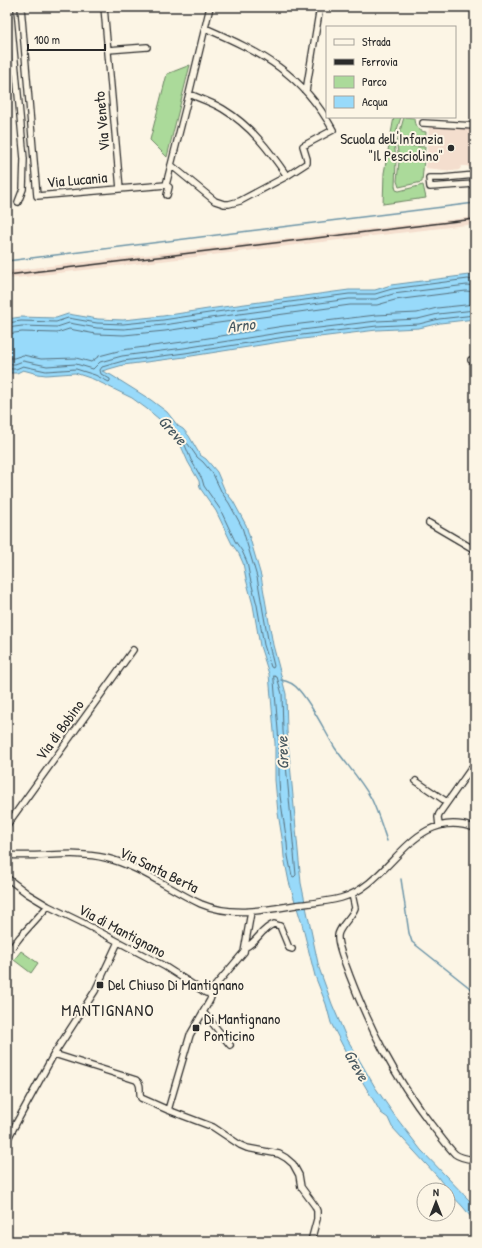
<svg xmlns="http://www.w3.org/2000/svg" width="482" height="1248" font-family="'Patrick Hand',sans-serif">
<style>
.built{fill:#f4dece}
.green{fill:#abda9a;stroke:#6b8262}
.water{fill:#98dafa;stroke:#6c94a7}
.lines{fill:none;stroke-linecap:round;stroke-linejoin:round}
.shore{stroke:#57717e;stroke-width:1}
.stream{stroke:#6c94a7;stroke-width:1.5}
.minor-casing{stroke:#2b2b2b;stroke-width:8}
.minor{stroke:#fcf5e5;stroke-width:5.5}
.rail{stroke:#2b2b2b;stroke-width:1.5}
.poi-dot{fill:#2b2b2b;stroke:#fcf5e5;stroke-width:1.5}
.labels{text-anchor:middle;stroke-width:4;stroke-linejoin:round;paint-order:stroke}
.street-label{font-size:15px;fill:#2b2b2b;stroke:#fcf5e5}
.poi-label{font-size:15px;fill:#2b2b2b;stroke:#fcf5e5;text-anchor:start}
.water-label{font-size:16px;font-style:italic;fill:#46575f;stroke:#fcf5e5}
.quarter-label{font-size:17px;letter-spacing:1px;fill:#2b2b2b;stroke:#fcf5e5}
</style>
<rect width="100%" height="100%" fill="#fcf5e5"/>
<filter id="ink" filterUnits="userSpaceOnUse"><feTurbulence type="fractalNoise" baseFrequency=".025" numOctaves="2"/><feDisplacementMap in="SourceGraphic" scale="8" xChannelSelector="R" yChannelSelector="G"/><feConvolveMatrix kernelMatrix="1 2 1 2 8 2 1 2 1" color-interpolation-filters="sRGB"/></filter>
<g filter="url(#ink)">
<path class="built" d="M429,125l46,4v38l-5,1 -3,-2h-5l-3,4 -6,1 -27,-3z
M475,217v7l-468,55v-8z"/>
<path class="green" d="M190,65l-23,92 -17,-17 17,-66z
M394,117h7l-7,22 2,22 -1,25 1,4 3,1 24,-6 3,13 -43,6 1,-31z
M404,117l10,1c0,8 4,13 12,14l-1,12 -28,-2z
M397,145l28,2 -3,35 -23,5 -2,-6 2,-20z
M21,951l17,12 -7,10 -17,-13z"/>
<path class="water" d="M469,275l6,2v42l-35,4 -21,5 -42,2 -91,11 -101,16 -62,8 -21,6 9,4 40,25 16,12 11,14 5,3 6,7 11,19 6,4 11,13 8,19 8,10 13,24 15,51 12,69 13,49 1,37 14,152 18,85 13,36 14,33 29,50 20,29 26,34 49,51 5,8v15c-7,-12 -16,-23 -27,-31v-3h-2l-3,-6 -6,-8 -45,-49 -4,-9 -7,-5 -29,-49 -21,-41 -5,-19 -11,-28 -13,-52 -13,-42 -5,-25 -1,-13 -5,-31 -3,-33v-37l-6,-69 -9,-28 -7,-41 -7,-26 -3,-16 -4,-9 -7,-10 -16,-33 -16,-23 -1,-7 -11,-19 -10,-23 -13,-15 -18,-15 -15,-11 -39,-19 -18,-6 -29,2 -8,-1 -15,-4 -6,3h-10v-54l14,-2 35,1 12,-4 30,5 25,1 40,-4 45,-7 141,-19h26l16,-5z"/>
<g class="lines">
<path class="shore" d="M7,323l14,-2 35,1 12,-4 29,5 26,1 40,-4 46,-7 140,-19h26l17,-5 76,-10 7,2
M7,328l15,-2 35,1 12,-4 28,5 27,1 40,-4 46,-7 139,-19h27l17,-5 74,-9 8,1
M7,334l15,-2 35,1 12,-4 27,5 28,1 41,-4 46,-7 139,-19h27l18,-5 71,-9 9,1
M7,358h7l9,-3 18,4 35,-1 15,4 8,-6 23,-6 61,-8 101,-16 92,-11 41,-2 20,-5 38,-4
M7,364h8l8,-3 24,5 29,-2 17,5 7,-7 22,-6 62,-8 101,-16 92,-11 41,-2 20,-5 37,-4
M7,369h9l7,-3 23,5 30,-2 19,6 14,7 1,-1v-2l-9,-5 -1,-4 2,-3 21,-6 62,-8 100,-16 92,-11 42,-2 20,-5 36,-4
M186,443l2,1 9,13 6,5 10,12 9,19 7,10 13,24 15,50 12,68 5,21 -1,2 -2,-1 -7,-22 -7,-40 -7,-27 -3,-16 -5,-11 -7,-10 -15,-32 -16,-23 -2,-7 -11,-19 -6,-15z
M274,676l3,1 5,17 1,37 13,144 -2,2 -2,-1 -4,-20 -1,-13 -7,-47 -1,-16v-37z"/>
<path class="stream" d="M7,261l468,-58
M281,680c7,1 13,4 18,10 14,16 25,40 36,58 12,17 25,31 36,50 7,14 11,29 16,43
M401,879l8,54 3,9 63,50"/>
<defs>
<path id="minor" d="M10,7l14,152 -1,30 -5,13
M21,7l16,189 129,-11
M104,7l16,182
M210,7l-21,87c12,5 24,9 34,15 28,17 46,41 64,67
M108,50l39,-3
M7,72l9,-1
M306,91l14,-84
M423,123l52,3
M171,165l44,36 9,3h5l11,-3 47,-25 20,-13v-4l-4,-13 30,-16c-31,-57 -71,-77 -128,-102
M475,175l-32,3h-14l1,9 45,-3
M167,195l2,-8 -3,-2 23,-91
M471,360h4
M429,523l46,27
M416,781l31,21
M7,825l126,-175
M439,826l-1,-9 1,-3 36,-51
M7,855c33,3 67,-5 99,3 34,8 64,32 95,46 31,13 64,6 95,1 15,-2 30,-3 45,-7 52,-14 70,-93 134,-70
M7,878l21,16 20,12 33,16 83,44 42,27h3
M352,894l3,14c-3,9 -17,20 -17,28 -1,9 8,29 11,38 21,55 45,102 81,149 8,10 16,22 25,31 5,4 13,5 20,6
M246,947c11,-5 16,-19 28,-23l6,2 9,22 3,1
M7,954l13,-17 28,-31
M209,993l2,4 -1,3 -20,35 -22,75 45,17 27,18 7,3 32,6 7,4 7,6 6,11 2,12 14,19 2,5v8l-6,22
M209,993l35,-41 7,-40
M203,1012l10,12 17,21
M54,1054l82,26c7,5 2,12 5,18l27,12
M7,1140l47,-86 41,-63 23,-49"/>
</defs>
<use href="#minor" class="minor-casing"/>
<use href="#minor" class="minor"/>
<path class="rail" d="M7,275l468,-56"/>
</g>
</g>
<g class="poi-dot">
<circle cx="451" cy="148" r="4"/>
<rect x="96" y="981" width="8" height="8" rx="2"/>
<rect x="192" y="1024" width="8" height="8" rx="2"/>
</g>
<g class="labels">
<g class="street-label">
<text transform="translate(102 121) rotate(-95)" y="5">Via Veneto</text>
<text transform="translate(77 180) rotate(-5)" y="5">Via Lucania</text>
<text transform="translate(60 730) rotate(-54)" y="5">Via di Bobino</text>
<text transform="translate(159 870) rotate(26)" y="5">Via Santa Berta</text>
<text transform="translate(122 931) rotate(28)" y="5">Via di Mantignano</text>
</g>
<g class="poi-label">
<text x="443" y="144" text-anchor="end">Scuola dell'Infanzia<tspan x="443" dy="17">"Il Pesciolino"</tspan></text>
<text x="108" y="990">Del Chiuso Di Mantignano</text>
<text x="204" y="1024">Di Mantignano<tspan x="204" dy="17">Ponticino</tspan></text>
</g>
<g class="water-label">
<text transform="translate(241 325) rotate(-7)" y="6">Arno</text>
<text transform="translate(173 430) rotate(48)" y="6">Greve</text>
<text transform="translate(282 753) rotate(-92)" y="6">Greve</text>
<text transform="translate(357 1065) rotate(60)" y="6">Greve</text>
</g>
<g class="quarter-label">
<text x="108" y="1016">MANTIGNANO</text>
</g>
</g>
<rect width="482" height="1248" fill="none" stroke="#fcf5e5" stroke-width="24"/>
<rect x="12" y="12" width="458" height="1224" fill="none" stroke="#2b2b2b" stroke-width="1.5" filter="url(#ink)"/>
<rect x="326" y="26" width="130" height="92" fill="#fcf5e5" stroke="#a8a49b"/>
<rect x="334" y="39" width="20" height="6" fill="#fcf5e5" stroke="#a8a49b"/>
<text x="362" y="46" font-size="12" fill="#2b2b2b">Strada</text>
<rect x="334" y="59" width="20" height="6" fill="#2b2b2b" stroke="#a8a49b"/>
<text x="362" y="66" font-size="12" fill="#2b2b2b">Ferrovia</text>
<rect x="334" y="76" width="20" height="12" fill="#abda9a" stroke="#a8a49b"/>
<text x="362" y="86" font-size="12" fill="#2b2b2b">Parco</text>
<rect x="334" y="96" width="20" height="12" fill="#98dafa" stroke="#a8a49b"/>
<text x="362" y="106" font-size="12" fill="#2b2b2b">Acqua</text>
<g transform="translate(436 1202)"><circle r="19" fill="#fcf5e5" stroke="#a8a49b"/>
<path d="M0-3L7 15L0 10L-7 15Z" fill="#2b2b2b"/>
<text y="-6" font-size="11" font-weight="bold" text-anchor="middle" fill="#2b2b2b">N</text>
</g>
<path d="M28 44v6h77v-6" fill="none" stroke="#2b2b2b" stroke-width="2"/>
<text x="34" y="44" font-size="12" fill="#2b2b2b" stroke="#fcf5e5" stroke-width="3" paint-order="stroke">100 m</text>
</svg>
